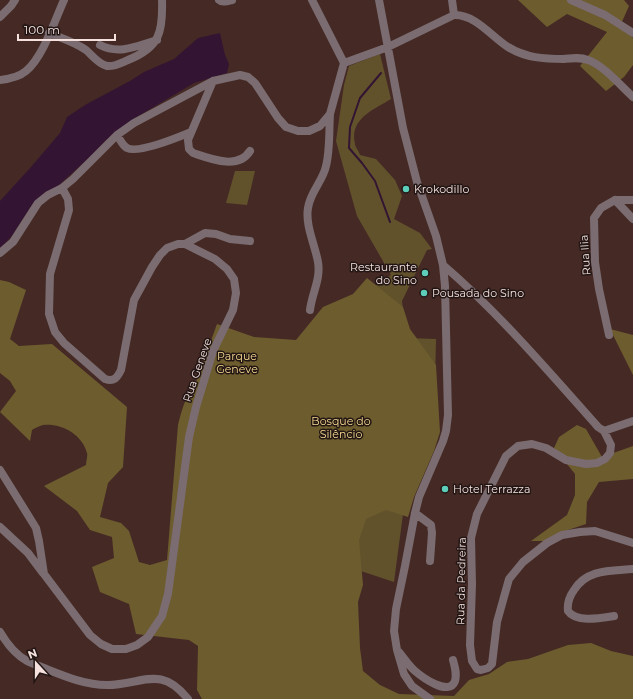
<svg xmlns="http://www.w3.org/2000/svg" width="633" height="699" font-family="Montserrat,sans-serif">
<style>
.green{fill:#61522c}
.forest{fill:#6d5c2e}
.water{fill:#331432}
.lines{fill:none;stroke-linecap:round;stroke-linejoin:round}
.stream{stroke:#331432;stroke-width:2}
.minor{stroke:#7a6c70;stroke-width:8}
.poi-dot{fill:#5dceb9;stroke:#221614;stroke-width:1.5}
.labels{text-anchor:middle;stroke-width:3;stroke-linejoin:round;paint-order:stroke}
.poi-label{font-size:11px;fill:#f5e2df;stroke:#221614;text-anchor:start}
.street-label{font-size:11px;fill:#f5e2df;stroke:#221614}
.park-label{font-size:11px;fill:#f8db91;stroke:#221614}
</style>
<rect width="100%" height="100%" fill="#452925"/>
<path class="green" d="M380,54l11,45c-18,11 -42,20 -36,45 0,3 4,7 5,11l16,4 19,21 7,16 -8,23 26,14 12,16 -5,1 -25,51 5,37 29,1 -2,90 -31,85 -9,68 -175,-58 91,-184 68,-56 13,-9 -34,-59 -21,-75 8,-56 5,-19z
M235,171h20l-8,34 -21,-2z"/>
<path class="forest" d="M518,0h106l5,6 -8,18 12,14v27l-9,12 -18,14 -26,-25 27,-34 -40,-18 -20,13z
M367,278l36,29 7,22 26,36 4,67 -6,19 -20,46 -6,20 -22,-7 -20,9 -7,21 4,45 -5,17 2,46 3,23 17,14 19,9 55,2 15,-16 20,-6 18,-12 21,-3 40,-14 23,-2 20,8 22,5v43h-431l-5,-9 1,-44 -9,-6 -53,-6 -7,-30 -29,-12 -8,-25 22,-9 -2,-21 -22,-7 -13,-19 -33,-25 42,-21c0,-4 2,-9 1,-12 -5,-19 -26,-30 -44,-28 -4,1 -8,3 -11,5l-2,11 -30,-29 16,-21 -6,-10 -10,-8v-93l9,2 17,8 -16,49 9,7 33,-2 75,63 -4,60 -15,16 -8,34 21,6 8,8 10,31 11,3 17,-5 11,-135c4,-16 8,-30 18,-43l21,-58 37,13 42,3 27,-33 30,-13z
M610,329l23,6v40z
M577,425l9,4 16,28 31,-11v33l-34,3 -12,20 -1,22 -21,7 -19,10h-15l36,-26 8,-20v-21l-21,-26 5,-11z"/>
<path class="water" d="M220,33l5,22 4,9 -2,9 -33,10 -64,38 -25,20 -14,15 -31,28 -28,21 -21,32 -11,11v-47l31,-34 29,-34 7,-16 18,-12 45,-24 14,-9 30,-13 24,-21z"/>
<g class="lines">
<path class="stream" d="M381,73l-21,25 -10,29 -1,21 13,15 13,18 15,41"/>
<path class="minor" d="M219,0c3,3 9,1 13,0
M312,0l32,63
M379,0l24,128 14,54 19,54 7,29 2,21 3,129 -2,16 -3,10 -24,56 -4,16 -10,53 -9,43 -2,22 3,19 7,24 8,12 18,13
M452,0l2,15
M571,0l34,15 28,18
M0,17l11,-11 4,-6
M49,33c12,5 26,9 37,17 6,5 12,14 21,16 7,1 14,-3 21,-6 32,-13 35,-28 34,-60
M100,45c19,10 37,1 57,-5
M344,63l44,-16 66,-32c21,-1 38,22 54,32 18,11 36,12 56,12 9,-1 16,-2 24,1 15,5 33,26 45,37
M0,80c9,-1 19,-3 26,-9 17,-14 29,-51 38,-71
M213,81l-25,59 1,9 4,4c18,6 45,17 57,-2
M117,135c3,4 5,10 10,13 12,6 52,-11 64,-16
M615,200l18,19
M185,244l20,-11 11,1 14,5 20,2
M0,253l13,-11 25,-39 10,-8 14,-7 11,-9 44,-44 17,-12 79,-42 27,-6 8,2 7,6 23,35 8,9 12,4h11l11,-5 10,-12 14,-51
M443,265c55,47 106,107 155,162l6,4 7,14 -1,8 -5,6 -8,4 -11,1 -20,-4 -20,-12 -14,-4 -14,2 -12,10 -29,58 -6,24 1,46 -2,61 2,16 5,8 4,1 7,-2 4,-4 5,-42 12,-43 14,-17 24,-19 15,-8 18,-3 15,-1 38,12
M310,310c2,-17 11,-31 8,-48 -3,-17 -13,-37 -10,-54 2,-16 15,-27 18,-42 4,-15 3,-36 4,-52
M609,335l-10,-46 -4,-27 -1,-44 7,-10 14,-8h18
M604,431l29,-10
M0,470l36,58 3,13 5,33 46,61 11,9 11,5h14l11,-4 11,-8 14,-21 6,-22 21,-157 7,-30 17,-56 20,-41 3,-17 -2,-14 -7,-10 -12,-10 -30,-15h-7l-11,4 -7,7 -8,12 -18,33 -13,70c-4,8 -7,12 -16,9l-41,-36 -9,-11 -6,-18 1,-40 19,-64 -1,-11 -6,-11
M415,513l16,12 1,8 -2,28
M0,527l28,26 15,20
M614,616c-13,2 -38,7 -46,-5 -1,-8 1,-14 6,-21 13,-21 36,-19 59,-21
M0,632c7,12 16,23 27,29 6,3 12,5 17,7 20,8 41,17 63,17 35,0 53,-21 81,14
M399,652c5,6 10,14 16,19 7,6 34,26 40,10 2,-7 0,-14 -2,-21"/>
</g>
<g class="poi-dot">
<circle cx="406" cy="189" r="4"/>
<circle cx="425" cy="273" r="4"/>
<circle cx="424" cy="293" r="4"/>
<circle cx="445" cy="489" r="4"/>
</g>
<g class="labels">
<g class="poi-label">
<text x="414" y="193">Krokodillo</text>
<text x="417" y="271" text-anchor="end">Restaurante<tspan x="417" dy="13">do Sino</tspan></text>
<text x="432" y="297">Pousada do Sino</text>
<text x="453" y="493">Hotel Terrazza</text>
</g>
<g class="street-label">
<text transform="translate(585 255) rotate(-94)" y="4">Rua Ilia</text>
<text transform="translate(197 370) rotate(-71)" y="4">Rua Geneve</text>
<text transform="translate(461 581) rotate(-89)" y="4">Rua da Pedreira</text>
</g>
<g class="park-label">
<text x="237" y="360">Parque<tspan x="237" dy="13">Geneve</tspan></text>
<text x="341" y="425">Bosque do<tspan x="341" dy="13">Silêncio</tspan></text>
</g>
</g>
<g transform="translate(36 663) rotate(339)" stroke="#221614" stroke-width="3" paint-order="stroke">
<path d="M0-3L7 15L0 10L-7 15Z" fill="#f5e2df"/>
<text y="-6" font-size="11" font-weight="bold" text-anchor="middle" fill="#f5e2df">N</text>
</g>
<path d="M18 34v6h97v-6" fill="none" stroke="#f5e2df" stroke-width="2"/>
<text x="24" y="34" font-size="12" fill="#f5e2df" stroke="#221614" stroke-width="3" paint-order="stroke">100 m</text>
</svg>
